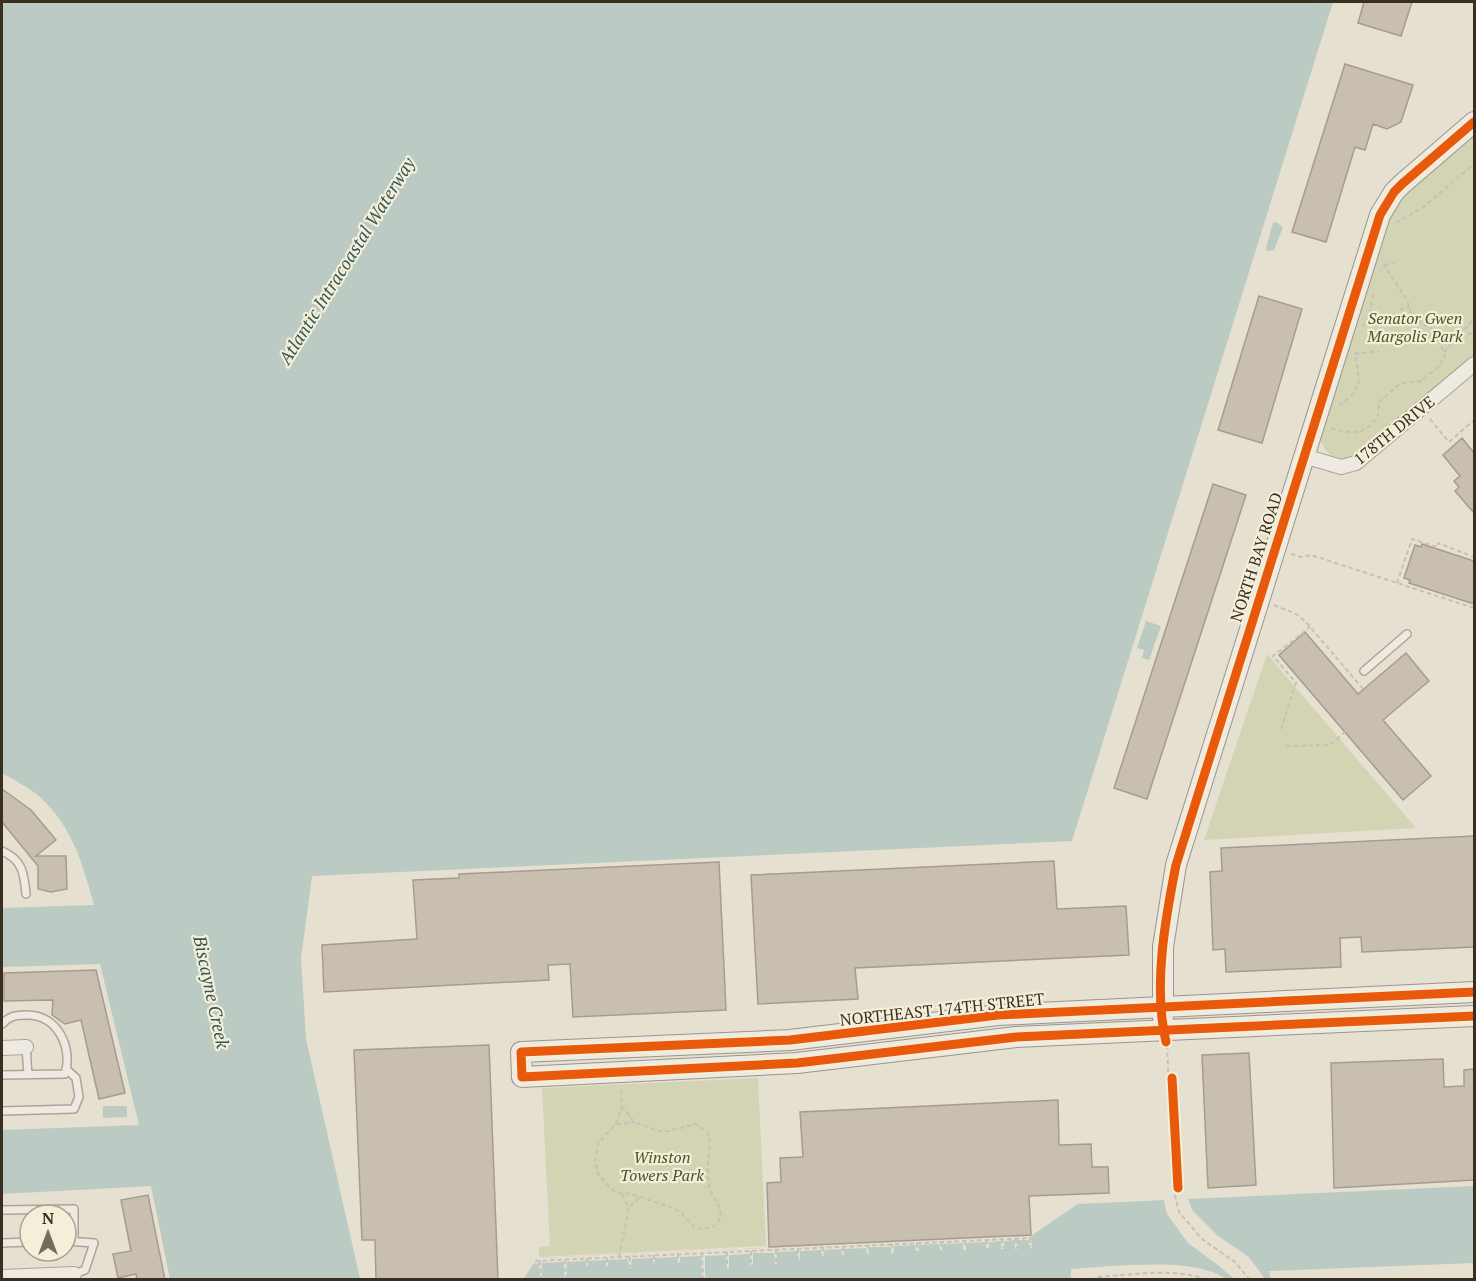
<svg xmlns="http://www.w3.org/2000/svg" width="1476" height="1281" font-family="'PT Serif',serif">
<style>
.green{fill:#d2d4b3}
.water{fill:#bbcac2}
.pier{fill:#e5e0d0}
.building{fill:#c9bfb1;stroke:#a59c8f;stroke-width:1.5}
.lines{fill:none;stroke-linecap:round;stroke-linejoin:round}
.lane-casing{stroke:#aba599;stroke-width:10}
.street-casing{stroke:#aba599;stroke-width:16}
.secondary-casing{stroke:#9a9589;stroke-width:22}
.path{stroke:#c6c1b8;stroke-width:2;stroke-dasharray:4.5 3;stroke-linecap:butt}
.lane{stroke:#eeeae1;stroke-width:7}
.street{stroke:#eeeae1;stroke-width:14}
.secondary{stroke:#eeeae1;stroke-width:20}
.cycleway-casing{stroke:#f5eed8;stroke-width:13}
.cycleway{stroke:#e8590c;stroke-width:9}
.labels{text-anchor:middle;stroke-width:4.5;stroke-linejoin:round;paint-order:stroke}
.park-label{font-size:16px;font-style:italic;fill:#475528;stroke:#f5eed8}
.street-label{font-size:16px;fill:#3a2e21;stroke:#f5eed8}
.water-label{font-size:18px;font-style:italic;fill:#315959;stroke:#f5eed8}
</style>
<rect width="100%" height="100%" fill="#e5e0d0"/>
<path class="green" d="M1474,130v226l-117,98c-18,12 -36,-1 -38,-21l72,-226z
M1267,654l149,174 -212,12z
M758,1078l8,168 -227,11v-10l11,-1 -8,-158z"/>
<path class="water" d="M2,2h1331l-261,839 -760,35 -11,82 5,81 54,240h-190l-19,-93 -149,8v-64l137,-5 -39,-161 -98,3v-59l92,-3c-11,-40 -21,-77 -53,-107 -11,-10 -27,-18 -39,-25z
M1276,222l7,5 -9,23 -7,1 -1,-3 7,-25z
M1146,621l15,5 -12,34 -7,-2 2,-8 -7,-2z
M103,1106h24v11l-24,1z
M1474,1186v77l-205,8 2,9 -45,-1c-32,-23 -115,-12 -155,-10v11h-548l14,-22 494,-22 47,-32z"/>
<path class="pier" d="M1187,1196l5,14 26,26 31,21 16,22h-31l-15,-13 -31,-23 -21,-29 -4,-17z
M1031,1236l1,12 -2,1 -2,-9h-11v9h-2v-9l-11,1v8h-3v-8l-12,1v6h-3v-6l-20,1v7h-3v-7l-21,1v6h-2l-1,-6 -21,1 1,6h-3l-1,-6 -21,1v7h-3v-6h-22v7h-2l-1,-6 -22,1v6h-2l-1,-6 -17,1v6h-2l-1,-6 -21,1v8h-2l-1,-8 -20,1v12h-2l-1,-11h-21v11l-3,1v-11l-21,1v14h-2l-1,-14 -21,1v23h-3l-1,-23 -21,1v6h-2l-1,-6 -22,1v5l-2,1v-6l-21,1 -1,9h-2l-1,-9 -20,1v6h-2v-6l-18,1v5h-2v-5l-19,1v18l-3,-1v-17l-22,1v17l-2,-1 -1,-16 -6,1 4,-6z"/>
<path class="building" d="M1364,2h48l-11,34 -43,-13z
M1345,64l68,21 -12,37 -14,7 -14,-5 -8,26 -10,-3 -29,95 -34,-10z
M1259,296l43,13 -40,134 -44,-13z
M1462,438l12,15v60l-19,-22 4,-4 -5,-6 6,-5 -17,-21z
M1213,484l33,11 -99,304 -33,-11z
M1422,544l52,17v43l-65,-21 1,-3 -6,-2 11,-33 6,2z
M1305,632l53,62 48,-41 23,28 -46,39 48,56 -28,24 -124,-145z
M2,789l29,21 25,30 -20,16h30l1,33 -16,3 -13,-3v-23l-36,-44z
M1474,836v111l-112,5 -1,-15 -21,1 1,29 -115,5 -1,-23 -12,1 -3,-78 12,-1 -1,-23z
M1054,861l3,48 69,-3 3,49 -274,13 3,31 -100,5 -7,-129z
M719,862l7,148 -153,7 -3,-53 -22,1 1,15 -225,12 -2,-47 95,-6 -4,-59 46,-2v-4z
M96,970l29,123 -26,6 -18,-79 -16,4 -13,-9 1,-15 -49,1v-28z
M489,1045l9,235 -122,-1 -1,-39h-13l-8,-190z
M1249,1053l7,132 -48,3 -6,-133z
M1443,1059l1,28 20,-1v-16l10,-1v111l-140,8 -3,-125z
M1058,1100l1,45 32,-1 1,23h16l1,26 -80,3 2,39 -262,12 -2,-64 14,-1 -1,-24 23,-1 -3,-45z
M148,1195l17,85h-28l-1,-6 -18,4 -5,-24 18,-3 -10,-51z"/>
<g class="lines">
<defs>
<path id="lane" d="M1364,671l43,-37
M2,851c21,9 22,23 24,43
M2,1024c7,-8 14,-9 25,-9 31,0 46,33 38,59l-63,1
M26,1047l2,28
M2,1111l72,-2 5,-12 -3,-19 -10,-9
M2,1210l72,-1v32
M66,1241l28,2 -9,27 -11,4
M2,1243l28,-1"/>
<path id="street" d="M1304,456l37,11 15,-4 118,-99
M2,1048l24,-1
M2,1277l72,-3"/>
<path id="secondary" d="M1474,992l-476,23 -208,25 -269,12 1,25 275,-14 219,-26 458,-21
M1163,1018v-71l13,-82 204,-650 14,-23 8,-8 72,-62"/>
</defs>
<use href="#lane" class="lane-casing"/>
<use href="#street" class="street-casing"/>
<use href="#secondary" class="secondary-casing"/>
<path class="path" d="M1312,13l4,-11
M1396,223l29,-17 49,-42
M1385,265l9,-2
M1400,310l9,-3
M1397,318h15
M1363,327l6,-10 5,-25
M1460,333l14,1
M1423,340l13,-7 3,-4
M1444,352l30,-33
M1355,354l24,-3
M1339,406l15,-13 5,-13 -4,-28
M1430,419l19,23 25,-22
M1331,428c20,6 34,8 47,-12l1,-14 22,-19 20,-2 17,-14 7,-11 -9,-23 -5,-5 -19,-10 -5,-18 -23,-35 -3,5
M1291,554l10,3 10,-2 163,53
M1397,583l15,-44 25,8 1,-4 36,14
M1274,605l22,9 10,8 57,67
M1281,729l15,-46 -23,-27 37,-29
M1286,746l44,-1 15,-13
M1167,1045l6,143 6,24 23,27 33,23 15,18
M622,1106l12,16 25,9h10l27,-7 12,9c4,13 -1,28 0,42 0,5 1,10 2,14 2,8 9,14 10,21 4,17 -13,20 -25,18l-15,-16 -7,-4 -42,-14 -16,-2 -16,-16 -4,-14 3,-19 17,-18 19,-3
M616,1124l6,-18 -1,-17
M622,1194l7,14
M1030,1238v9
M1002,1239l1,9
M1016,1239l1,9
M987,1240v7
M965,1241v7
M941,1242v7
M917,1243v7
M892,1244l1,8
M868,1245v8
M823,1247v8
M843,1247v7
M798,1249v9
M776,1250v13
M751,1251v13
M727,1252v15
M702,1253l1,27
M678,1254v8
M654,1255v8
M619,1257l10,-49 11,-11
M630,1257v10
M587,1258v8
M607,1258v7
M565,1260l1,20
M535,1261l496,-23
M540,1261l1,19
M1091,1280l7,-3c33,-2 78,-10 109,3"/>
<use href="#lane" class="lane"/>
<use href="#street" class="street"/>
<use href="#secondary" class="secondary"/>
<defs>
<path id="cycleway" d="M1474,992l-476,23 -208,25 -269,12 1,25 275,-14 219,-26 458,-21
M1166,1042c-13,-55 -1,-122 10,-177l204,-650 14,-23 8,-8 72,-62
M1172,1078l6,110"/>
</defs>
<use href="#cycleway" class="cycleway-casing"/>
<use href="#cycleway" class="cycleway"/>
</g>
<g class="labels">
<g class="park-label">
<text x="1415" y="324">Senator Gwen<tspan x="1415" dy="18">Margolis Park</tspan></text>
<text x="662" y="1163">Winston<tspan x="662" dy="18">Towers Park</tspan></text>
</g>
<g class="street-label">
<text transform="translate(1394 430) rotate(-39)" y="6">178TH DRIVE</text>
<text transform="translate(1256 557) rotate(-72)" y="6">NORTH BAY ROAD</text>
<text transform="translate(942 1009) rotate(-6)" y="6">NORTHEAST 174TH STREET</text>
</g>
<g class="water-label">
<text transform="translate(347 261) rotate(-58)" y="6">Atlantic Intracoastal Waterway</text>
<text transform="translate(211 992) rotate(78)" y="6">Biscayne Creek</text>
</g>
</g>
<rect width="1476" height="1281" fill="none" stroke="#3a2e21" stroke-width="6"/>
<g transform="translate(48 1233)"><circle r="28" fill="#f5eed8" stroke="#aaa18f" stroke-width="1.5"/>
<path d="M0-4.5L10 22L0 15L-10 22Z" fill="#766c5e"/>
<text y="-9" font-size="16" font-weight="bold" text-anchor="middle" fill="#3a2e21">N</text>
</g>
</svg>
